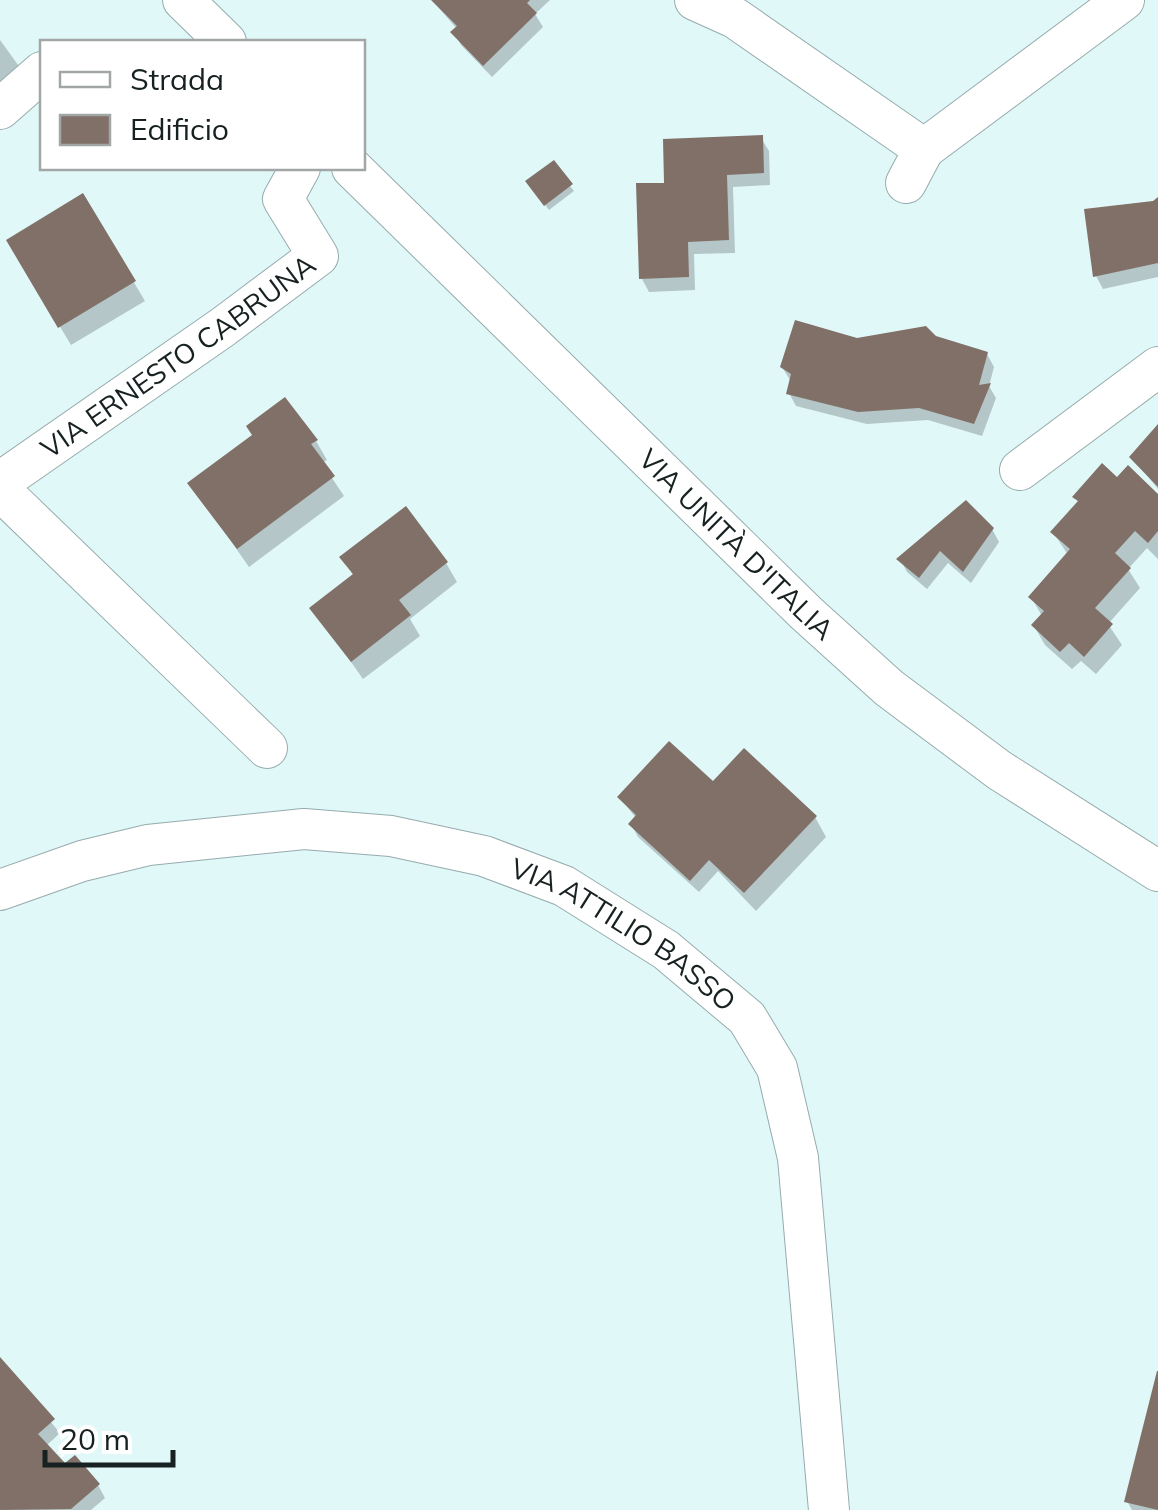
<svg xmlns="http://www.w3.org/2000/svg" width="1158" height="1510" font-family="Mulish,sans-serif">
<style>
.shadow{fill:#0003}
.building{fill:#807068}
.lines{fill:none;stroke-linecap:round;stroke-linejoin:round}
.minor-casing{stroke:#96abad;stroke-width:42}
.minor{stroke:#fff;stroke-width:40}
.labels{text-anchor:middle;stroke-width:8;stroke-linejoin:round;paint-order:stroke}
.street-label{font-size:28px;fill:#182121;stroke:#fff}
</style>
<rect width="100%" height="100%" fill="#e1f8f9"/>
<path class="shadow" d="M432,0h118l-15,14 8,13 -51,50 -31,-32 -7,-13 3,-3z
M0,40l21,29 -21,16z
M761,138l8,13 1,34 -37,2 2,66 -41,1 1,36 -46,2 -7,-13 25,-94z
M570,186l4,5 -25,19 -17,-22z
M83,197l62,104 -74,44 -62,-104z
M1158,200v77l-55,12 -7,-13z
M856,340l131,14 7,13 -5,19 7,12 -14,38 -54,-16 -61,4 -71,-18 -7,-13 1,-13 -8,-13z
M1158,427v62l-26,-32z
M316,441l11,19 -5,3 22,33 -95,71 -58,-83z
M1117,481l41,17v61l-11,-11 -19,21 12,19 -32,36 14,21 -26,29 -15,-13 -9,8 -27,-24 -11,-19 8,-10 -11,-19 37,-42 -15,-23 26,-29 -3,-6z
M992,529l7,13 -28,41 -23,-20 -21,26 -20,-17 -7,-13z
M343,558l103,5 11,19 -47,37 10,17 -57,43 -50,-71 41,-31z
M711,783l104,34 11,20 -70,74 -38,-40 -19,21 -61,-55 -7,-13 5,-6 -16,-20z
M0,1361l60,72 -14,13 19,21 33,18 7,13 -14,12h-91z
M1158,1376v134h-26l-5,-9z"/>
<path class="building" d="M431,0h99l-3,3 10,10 -54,53 -33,-34 7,-6z
M763,135l1,38 -37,2 2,65 -41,2 1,35 -50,2 -3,-96h28l-1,-44z
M554,160l19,24 -29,22 -19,-25z
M83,193l53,88 -78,47 -52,-88z
M1158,197v66l-65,14 -9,-68 69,-8z
M795,320l62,18 69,-12 10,10 52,16 -9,33 12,-2 -17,41 -55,-16 -61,4 -72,-18 5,-20 -11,-7z
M285,397l33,43 -7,4 24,32 -98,73 -50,-66 65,-48 -6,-9z
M1158,424v63l-29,-30z
M1102,463l15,14 11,-12 30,29v37l-10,12 -13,-12 -20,22 16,15 -36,40 18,16 -29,33 -15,-14 -9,9 -29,-27 13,-14 -16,-14 42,-48 -20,-17 28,-31 -6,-4z
M966,500l28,28 -31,44 -23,-21 -21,27 -23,-19z
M406,506l42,56 -49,38 12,15 -60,47 -42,-54 44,-34 -14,-17z
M669,741l44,40 31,-33 73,68 -73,77 -35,-33 -19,21 -62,-57 8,-9 -19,-18z
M0,1357l55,62 -17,15 27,29 10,-8 25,29 -29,25 -71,1z
M1157,1371h1v139l-34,-8z"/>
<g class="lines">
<defs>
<g id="minor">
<path d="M183,0l43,42"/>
<path d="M695,0l40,18 189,131 200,-149"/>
<path d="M0,109l42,-37"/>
<path id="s1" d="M352,168l454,445 83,75 110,82 159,101"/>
<path d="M906,183l18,-34"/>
<path d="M1020,470l138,-103"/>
<path id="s2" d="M0,482l223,-155 95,-71 -35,-57 17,-31"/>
<path d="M0,490l267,258"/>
<path id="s3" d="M0,890l82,-29 66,-16 156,-16 87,7 93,20 80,30 102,64 81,68 30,50 21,90 31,352"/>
</g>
</defs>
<use href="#minor" class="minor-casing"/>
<use href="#minor" class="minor"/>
</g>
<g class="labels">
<g class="street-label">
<text dy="10" stroke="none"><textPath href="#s2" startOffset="218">VIA ERNESTO CABRUNA</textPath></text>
<text dy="10" stroke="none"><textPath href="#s1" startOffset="538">VIA UNITÀ D'ITALIA</textPath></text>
<text dy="10" stroke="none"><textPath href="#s3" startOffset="655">VIA ATTILIO BASSO</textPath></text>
</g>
</g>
<rect x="40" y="40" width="325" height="130" fill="#ffffff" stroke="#a3a6a6" stroke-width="2.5"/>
<rect x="60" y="72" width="50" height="15" fill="#ffffff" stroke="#a3a6a6" stroke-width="2.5"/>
<text x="130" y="90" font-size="30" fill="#182121">Strada</text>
<rect x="60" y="115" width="50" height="30" fill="#807068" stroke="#a3a6a6" stroke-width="2.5"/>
<text x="130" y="140" font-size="30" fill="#182121">Edificio</text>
<path d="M45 1450v15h128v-15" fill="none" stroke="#182121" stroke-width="5"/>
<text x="60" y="1450" font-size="30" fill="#182121" stroke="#ffffff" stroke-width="8" paint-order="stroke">20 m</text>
</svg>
